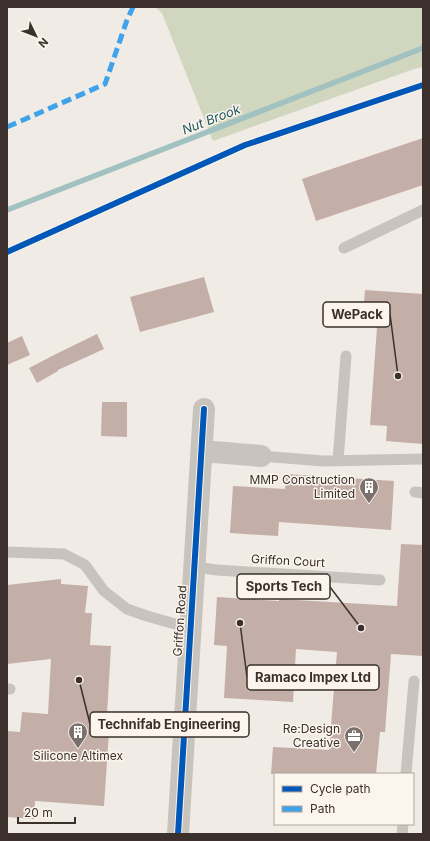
<svg xmlns="http://www.w3.org/2000/svg" width="430" height="841" font-family="Inter,sans-serif">
<style>
.green{fill:#d1d6bf}
.lines{fill:none;stroke-linecap:round;stroke-linejoin:round}
.stream{stroke:#a1c2c1;stroke-width:5.5}
.building{fill:#c3afa7}
.lane{stroke:#c9c3be;stroke-width:11}
.street{stroke:#c9c3be;stroke-width:22}
.quiet{stroke:#3fa3eb;stroke-width:5;stroke-dasharray:10 5;stroke-linecap:butt}
.cycleway-casing{stroke:#fbf5ee;stroke-width:8}
.cycleway{stroke:#0057b8;stroke-width:6}
.labels{text-anchor:middle;stroke-width:3;stroke-linejoin:round;paint-order:stroke}
.poi-label{font-size:12px;fill:#3b302b;stroke:#fbf5ee;text-anchor:end}
.street-label{font-size:12px;fill:#3b302b;stroke:#fbf5ee}
.water-label{font-size:13px;font-style:italic;fill:#1f5a5e;stroke:#fbf5ee}
.leader{fill:none;stroke:#3b302b;stroke-width:1.5}
.callout-dot{fill:#3b302b;stroke:#fbf5ee;stroke-width:1.5}
.callout{fill:#fbf5ee;stroke:#3b302b;stroke-width:1.5}
.callout-label{font-size:13px;text-anchor:middle;font-weight:bold;fill:#3b302b}
</style>
<rect width="100%" height="100%" fill="#f0ebe5"/>
<path class="green" d="M155,7h268v60l-9,2 -201,72 -51,-128z"/>
<g class="lines">
<path class="stream" d="M7,210l416,-162"/>
</g>
<path class="building" d="M423,138v47l-107,36 -14,-42z
M204,277l10,35 -74,20 -10,-35z
M365,290l58,4v150l-37,-3 1,-15 -17,-1 7,-98 -15,-1z
M97,334l7,15 -46,21v1l-21,12 -8,-15 29,-15z
M22,336l8,19 -23,10v-22z
M102,402h25v35l-26,-1z
M286,474l108,7 -3,49 -112,-8 -1,14 -48,-3 3,-47 52,3z
M401,544l22,1v111l-32,-2 -6,78h-5l-4,42h-105l2,-27 56,3 8,-98 -41,-3 -3,53 -69,-4 3,-52 -13,-1 3,-48 62,4v-2l118,7z
M61,579v5l27,2 -3,27h7l-2,32 21,1 -5,86h3l-5,74 -69,-5 -1,18 -27,-2v-86l13,1 2,-20 26,2 3,-55 -44,5v-79z"/>
<g class="lines">
<path class="lane" d="M344,248l79,-38
M261,456l62,5 100,-2
M338,461l8,-105
M415,492l8,1
M7,552l57,2 21,11 19,26 23,18 20,7 28,8 16,-1
M195,567l22,3 163,10
M7,689h3
M406,774l8,-93
M402,834l1,-10"/>
<path class="street" d="M202,451l59,5
M178,834l26,-425"/>
<path class="quiet" d="M7,127l98,-43 22,-64 6,-13"/>
<defs>
<path id="cycleway" d="M7,252l238,-107 178,-60
M178,834l26,-425"/>
</defs>
<use href="#cycleway" class="cycleway-casing"/>
<use href="#cycleway" class="cycleway"/>
</g>
<defs>
<symbol id="building-pin" viewBox="-11 -11 22 30"><path d="M0 17L-7.5 6A9.5 9.5 0 1 1 7.5 6Z" fill="#7a716c" stroke="#fbf5ee"/><path d="M-4-6H4V6H1V3H-1V6H-4ZM-2.5-4.3h1.7v1.8h-1.7ZM.8-4.3h1.7v1.8H.8ZM-2.5-1h1.7V.8h-1.7ZM.8-1h1.7V.8H.8Z" fill="#fff"/></symbol>
<symbol id="office-pin" viewBox="-11 -11 22 30"><path d="M0 17L-7.5 6A9.5 9.5 0 1 1 7.5 6Z" fill="#7a716c" stroke="#fbf5ee"/><path d="M-6-3h4V-5.5h4V-3h4V5H-6ZM-1-4.5V-3h2v-1.5ZM-6 0V1H6V0Z" fill="#fff"/></symbol>
</defs>
<g fill-rule="evenodd">
<use href="#building-pin" x="358" y="476" width="22" height="30"/>
<use href="#building-pin" x="67" y="721" width="22" height="30"/>
<use href="#office-pin" x="343" y="725" width="22" height="30"/>
</g>
<g class="labels">
<g class="poi-label">
<text x="355" y="484">MMP Construction<tspan x="355" dy="14">Limited</tspan></text>
<text x="340" y="733">Re:Design<tspan x="340" dy="14">Creative</tspan></text>
<text x="78" y="760" text-anchor="middle">Silicone Altimex</text>
</g>
<g class="street-label">
<text transform="translate(288 561) rotate(3)" y="4">Griffon Court</text>
<text transform="translate(180 621) rotate(-86)" y="4">Griffon Road</text>
</g>
<g class="water-label">
<text transform="translate(211 119) rotate(-21)" y="5">Nut Brook</text>
</g>
</g>
<path class="leader" d="M398 376L390 314M361 628L330 587M240 623L247 677M79 680L90 724"/>
<g class="callout-dot">
<circle cx="398" cy="376" r="4"/>
<circle cx="361" cy="628" r="4"/>
<circle cx="240" cy="623" r="4"/>
<circle cx="79" cy="680" r="4"/>
</g>
<g class="callout">
<rect x="323" y="302" width="67" height="25" rx="4"/>
<rect x="237" y="574" width="93" height="25" rx="4"/>
<rect x="247" y="665" width="132" height="25" rx="4"/>
<rect x="90" y="712" width="159" height="25" rx="4"/>
</g>
<g class="callout-label">
<text x="357" y="319">WePack</text>
<text x="284" y="591">Sports Tech</text>
<text x="313" y="682">Ramaco Impex Ltd</text>
<text x="169" y="729">Technifab Engineering</text>
</g>
<rect width="430" height="841" fill="none" stroke="#3b302b" stroke-width="16"/>
<rect x="274" y="773" width="140" height="52" fill="#fbf5ee" stroke="#aea6a0"/>
<rect x="282" y="786" width="20" height="6" fill="#0057b8" stroke="#aea6a0"/>
<text x="310" y="793" font-size="12" fill="#3b302b">Cycle path</text>
<rect x="282" y="806" width="20" height="6" fill="#3fa3eb" stroke="#aea6a0"/>
<text x="310" y="813" font-size="12" fill="#3b302b">Path</text>
<g transform="translate(36 36) rotate(133)" stroke="#fbf5ee" stroke-width="3" paint-order="stroke">
<path d="M0-3L7 15L0 10L-7 15Z" fill="#3b302b"/>
<text y="-6" font-size="11" font-weight="bold" text-anchor="middle" fill="#3b302b">N</text>
</g>
<path d="M18 817v6h57v-6" fill="none" stroke="#3b302b" stroke-width="2"/>
<text x="24" y="817" font-size="12" fill="#3b302b" stroke="#fbf5ee" stroke-width="3" paint-order="stroke">20 m</text>
</svg>
